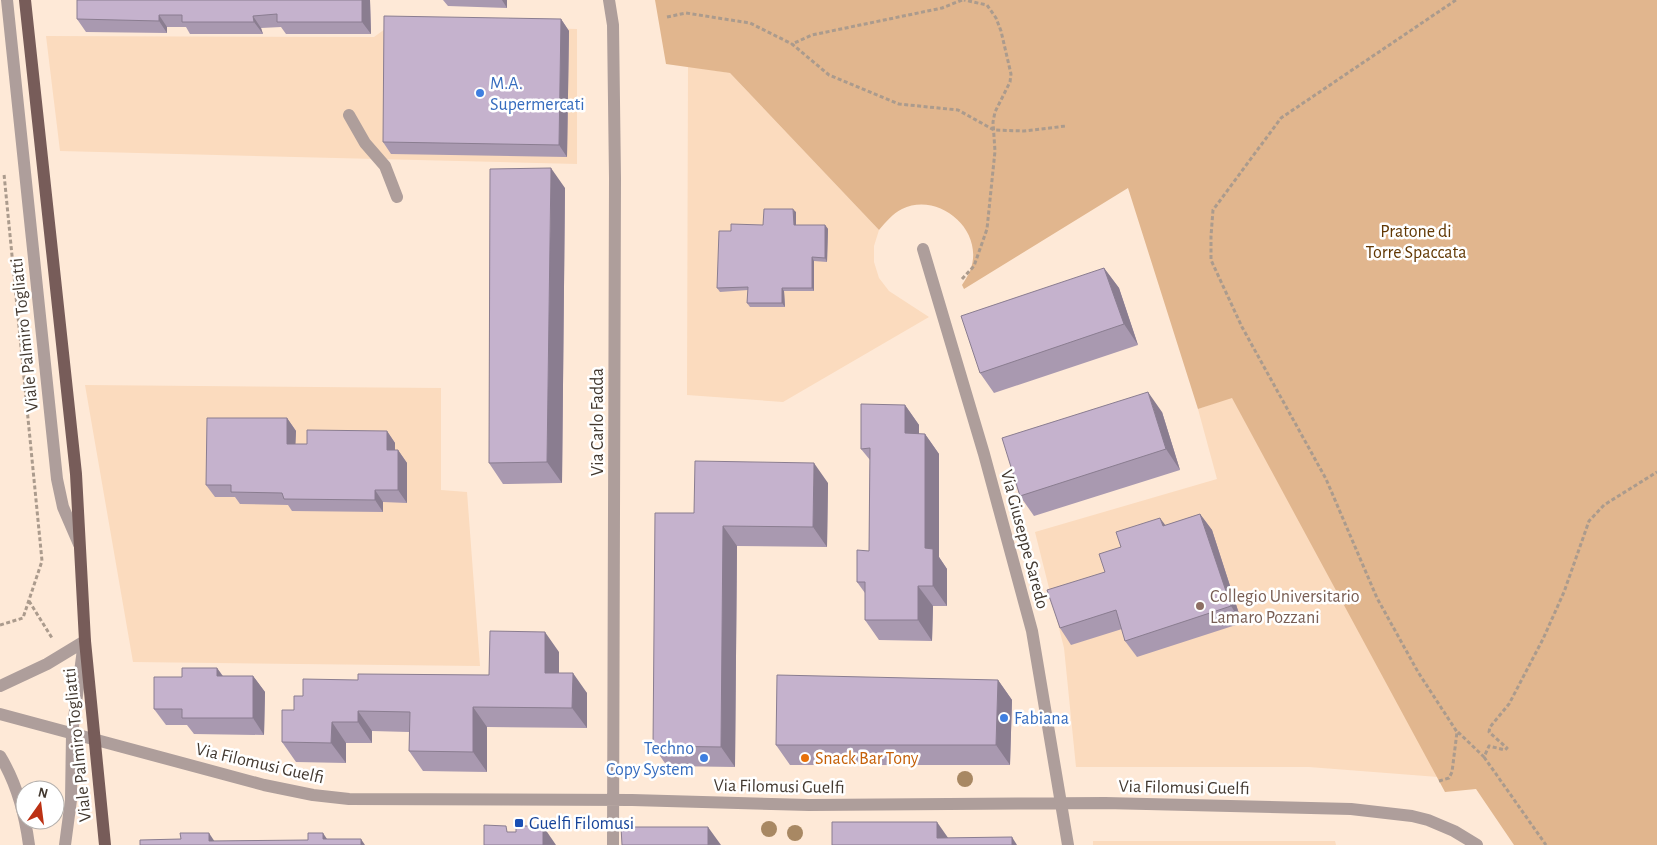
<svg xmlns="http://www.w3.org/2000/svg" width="1657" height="845" font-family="'Alegreya Sans',sans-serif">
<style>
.built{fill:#fbdbbe}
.green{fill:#e1b68e}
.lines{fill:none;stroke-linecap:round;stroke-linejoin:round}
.path{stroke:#ab9b8d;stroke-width:3;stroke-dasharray:4 2.5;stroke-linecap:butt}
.minor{stroke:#ae9e9b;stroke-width:12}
.major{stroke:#775c59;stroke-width:12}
.tree{fill:#a88863}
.wall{fill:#a999b0}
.shaded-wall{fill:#8a7d90}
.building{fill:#c5b2cd;stroke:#8a7d90}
.shop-dot{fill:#3f7fe0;stroke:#fff;stroke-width:2}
.education-dot{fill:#8d6e63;stroke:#fff;stroke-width:2}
.food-dot{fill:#e8710a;stroke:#fff;stroke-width:2}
.transit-dot{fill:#1a4fb4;stroke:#fff;stroke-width:2}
.labels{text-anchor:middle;stroke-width:5;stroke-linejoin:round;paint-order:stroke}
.shop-label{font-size:18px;fill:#366cbe;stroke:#fff;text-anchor:start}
.park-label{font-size:18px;fill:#623804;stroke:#fff}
.street-label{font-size:18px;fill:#42382f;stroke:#fff}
.education-label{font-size:18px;fill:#785e54;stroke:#fff;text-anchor:start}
.food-label{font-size:18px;fill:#c56008;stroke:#fff;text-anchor:start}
.transit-label{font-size:18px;fill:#164399;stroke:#fff;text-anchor:start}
</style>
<rect width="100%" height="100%" fill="#fee9d7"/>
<path class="built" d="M392,24l185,5v135l-517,-13 -14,-115 328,1z
M688,66l42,7 149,157 -5,16v16l5,16 10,13 40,26 -146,85 -96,-7z
M85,385l356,3v102l26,2 13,174 -347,-4z
M1232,397l188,346 18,34 -129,-10h-233l-12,-119 -29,-116 182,-53 -19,-70z
M1093,841h242l1,4h-243z"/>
<path class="green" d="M655,0h1002v845h-143l-38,-56 -31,3 -213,-394 -34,11 -70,-221 -164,101 -2,-4c3,-5 6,-9 8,-14 16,-40 -31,-80 -68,-62 -10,5 -16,13 -23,21l-149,-157 -64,-9z"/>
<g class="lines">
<path class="path" d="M962,0l-20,8 -130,27 -20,9 37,31 70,29 59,6 36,20 30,1 42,-5
M667,17l19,-4 64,10 42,21
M962,279l12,-13 13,-37 8,-78 -2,-29 2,-10 15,-30 1,-8 -10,-43 -5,-13 -9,-13 -23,-5
M29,601l23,37
M0,625l23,-7 19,-57 -38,-387
M1458,732l26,25 5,-11 16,4 2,-2 -18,-16 1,-5 19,-23 34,-65 21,-47 25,-71 15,-16 53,-33
M1484,757l62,88
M1439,781l10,-3 3,-6 5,-40 -39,-60 -41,-74 -51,-119 -84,-152 -31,-67v-24l2,-26 68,-92 175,-118"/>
<path class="minor" d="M7,0l50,479 6,28 16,37
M609,0l4,25 2,153 -2,667
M349,115l16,28 20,23 12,31
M923,249l61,205 48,177 36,214
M0,686l47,-22 38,-23
M0,714l264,71 49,10 36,4 283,1 177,5 296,-2 246,6 61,7 16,4 26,11 23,14
M0,756c16,26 25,59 29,89
M65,845l6,-45 1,-66 11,-85"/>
<path class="major" d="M25,0l51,474 9,167 20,204"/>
</g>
<g class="tree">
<circle cx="965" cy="779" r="8"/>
<circle cx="769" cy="829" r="8"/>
<circle cx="795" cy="833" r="8"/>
</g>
<path class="wall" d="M77,0h293l1,34h-85l-5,-7 -20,1 2,6h-73l-4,-7h-19v6l-81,-1 -9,-13z
M443,0h64v8l-59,-2z
M561,19l8,12 -2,126 -176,-3 -8,-12z
M565,188l-3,295 -59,1 -14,-21z
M796,212v13h29l3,4 -1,33 -13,-1v30h-30l1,16h-35l-3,-4 1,-13 -28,2 -3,-4 14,-57 32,-6z
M1104,268l15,20 19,57 -144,48 -14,-20z
M905,405l14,20v9h6l14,20v103l8,12v37h-14l-1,35 -53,-1 -14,-20v-27l-8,-11 12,-31 1,-91 -9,-11z
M1162,412l18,58 -146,46 -14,-20z
M287,418l9,13 -1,13h12l80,-13 8,12v7h3l9,13v40l-24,-1v10l-91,-1 -4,-6 -48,-1 -5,-7h-20l-9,-12z
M828,483l-1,64 -90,-1 -2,221 -68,-1 -14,-20 41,-233z
M1200,514l12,16 30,93 -105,34 -12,-16 -3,-12 -51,16 -11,-17 45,-56 16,-25 45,-22z
M559,652v21l28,20v35l-100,-1v45l-64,-1 -14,-20v-19l-37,-1v12h-26v20l-50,-1 -14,-20 12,-32 9,-14 55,-16 131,-5z
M217,668l6,8h30l12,16 -1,43 -70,-1 -7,-9h-21l-12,-16 28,-32z
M998,680l14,20 -2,65h-220l-14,-20z"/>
<path class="shaded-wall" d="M362,0h8l1,34 -9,-12z
M502,0h5v8z
M159,15l8,12v6l-8,-12z
M253,16l8,12 2,6 -9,-12z
M561,19l8,12 -2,126 -8,-12z
M551,168l14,20 -3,295 -15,-21z
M793,209l3,3v16l-2,-3z
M825,225l3,4 -1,33 -2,-4z
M812,257l2,4v30l-2,-3z
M1104,268l15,20 19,57 -14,-21z
M782,288l2,3 1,16 -3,-4z
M1148,392l14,20 18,58 -14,-21z
M905,405l14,20v29l-14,-21z
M287,418l9,13 -1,26 -8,-13z
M387,431l8,12v19l-8,-12z
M925,434l14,20v103l8,12v37l-14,-20 -8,-38z
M398,450l9,13v40l-9,-13z
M814,463l14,20 -1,64 -14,-20z
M375,490l8,12v10l-8,-12z
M1200,514l12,16 30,93 -11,-17z
M1160,518l12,16 -9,-8z
M723,526l14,20 -2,221 -14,-20z
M918,586l15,20 -1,35 -14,-21z
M545,632l14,20v41l-14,-20z
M217,668l11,16 -11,-8z
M573,673l14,20v35l-15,-20z
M253,676l12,16 -1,43 -11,-17z
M998,680l14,20 -2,65 -14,-20z
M473,707l14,20v45l-14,-20z
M358,711l14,20v12l-14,-21z
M332,722l14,21v20l-15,-20z
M937,822l14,20 -14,-4z
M543,826l13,19h-13z
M708,827l13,18h-13z
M209,833l8,12 -8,-4z
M323,833l8,12 -8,-6z
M1012,837l5,8h-5z
M361,839l4,6h-4z"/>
<path class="building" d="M77,0h285v22h-85v-8l-24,2 1,6h-72v-7h-23v6l-82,-2z
M384,16l177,3 -2,126 -176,-3z
M551,168l-4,294 -58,1 1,-294z
M764,209h29l1,16h31v33l-13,-1v31h-30v15h-35l1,-16 -31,1 2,-57h12v-7l32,1z
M1104,268l20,56 -144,49 -19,-57z
M1148,392l18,57 -146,47 -18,-58z
M861,404l44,1v28l20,1v114l8,1v37h-15v34h-53v-38h-8v-32l12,1 1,-103 -9,1z
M207,418h80v26h20v-14l80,1v19h11v40h-23v10l-91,-1 -2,-6 -51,-1v-7h-25z
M695,461l119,2 -1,64 -90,-1 -2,221 -68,-1 2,-233h39z
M1200,514l31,92 -106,35 -9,-31 -56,18 -13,-38 58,-18 -6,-18 22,-7 -5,-15 44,-14 3,8z
M490,631l55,1v41h28l-1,35 -99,-1v45l-64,-1 1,-39 -52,-1v11h-26l-1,21 -49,-1v-32h12v-14h9v-17l55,1v-6l131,1z
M182,668h35v8h36v42h-71v-9h-28v-32h28z
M777,675l221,5 -2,65h-220z
M832,822h105v16l75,-1v8h-180z
M484,825l22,1 1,6h9v-6h27v19h-59z
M621,827h87v18h-86z
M180,833h29v8l99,-1v-7h15v6h38v6h-221v-5l41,-1z"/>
<g class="shop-dot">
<circle cx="480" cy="93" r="5"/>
<circle cx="1004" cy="718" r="5"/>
<circle cx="704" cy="758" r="5"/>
</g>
<circle class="education-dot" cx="1200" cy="606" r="5"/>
<circle class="food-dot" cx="805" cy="758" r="5"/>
<rect class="transit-dot" x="514" y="818" width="10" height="10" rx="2.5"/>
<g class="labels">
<g class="shop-label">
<text x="490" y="89">M.A.<tspan x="490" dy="21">Supermercati</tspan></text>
<text x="1014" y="724">Fabiana</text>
<text x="694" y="754" text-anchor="end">Techno<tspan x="694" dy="21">Copy System</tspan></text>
</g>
<g class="park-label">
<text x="1416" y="237">Pratone di<tspan x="1416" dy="21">Torre Spaccata</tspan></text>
</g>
<g class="street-label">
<text transform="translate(24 335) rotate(-96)" y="6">Viale Palmiro Togliatti</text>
<text transform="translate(597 422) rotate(-90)" y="6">Via Carlo Fadda</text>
<text transform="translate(1025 539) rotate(75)" y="6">Via Giuseppe Saredo</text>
<text transform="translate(77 745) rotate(-96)" y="6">Viale Palmiro Togliatti</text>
<text transform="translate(260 763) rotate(13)" y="6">Via Filomusi Guelfi</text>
<text transform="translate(779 786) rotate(1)" y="6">Via Filomusi Guelfi</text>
<text transform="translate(1184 787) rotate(1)" y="6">Via Filomusi Guelfi</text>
</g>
<g class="education-label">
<text x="1210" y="602">Collegio Universitario<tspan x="1210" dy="21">Lamaro Pozzani</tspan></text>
</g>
<g class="food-label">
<text x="815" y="764">Snack Bar Tony</text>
</g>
<g class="transit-label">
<text x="529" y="829">Guelfi Filomusi</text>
</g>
</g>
<g transform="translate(40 805) rotate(14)"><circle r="24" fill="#ffffff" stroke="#b3afac"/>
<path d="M0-4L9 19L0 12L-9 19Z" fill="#bc3114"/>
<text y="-8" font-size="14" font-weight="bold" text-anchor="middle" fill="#42382f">N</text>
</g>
</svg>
